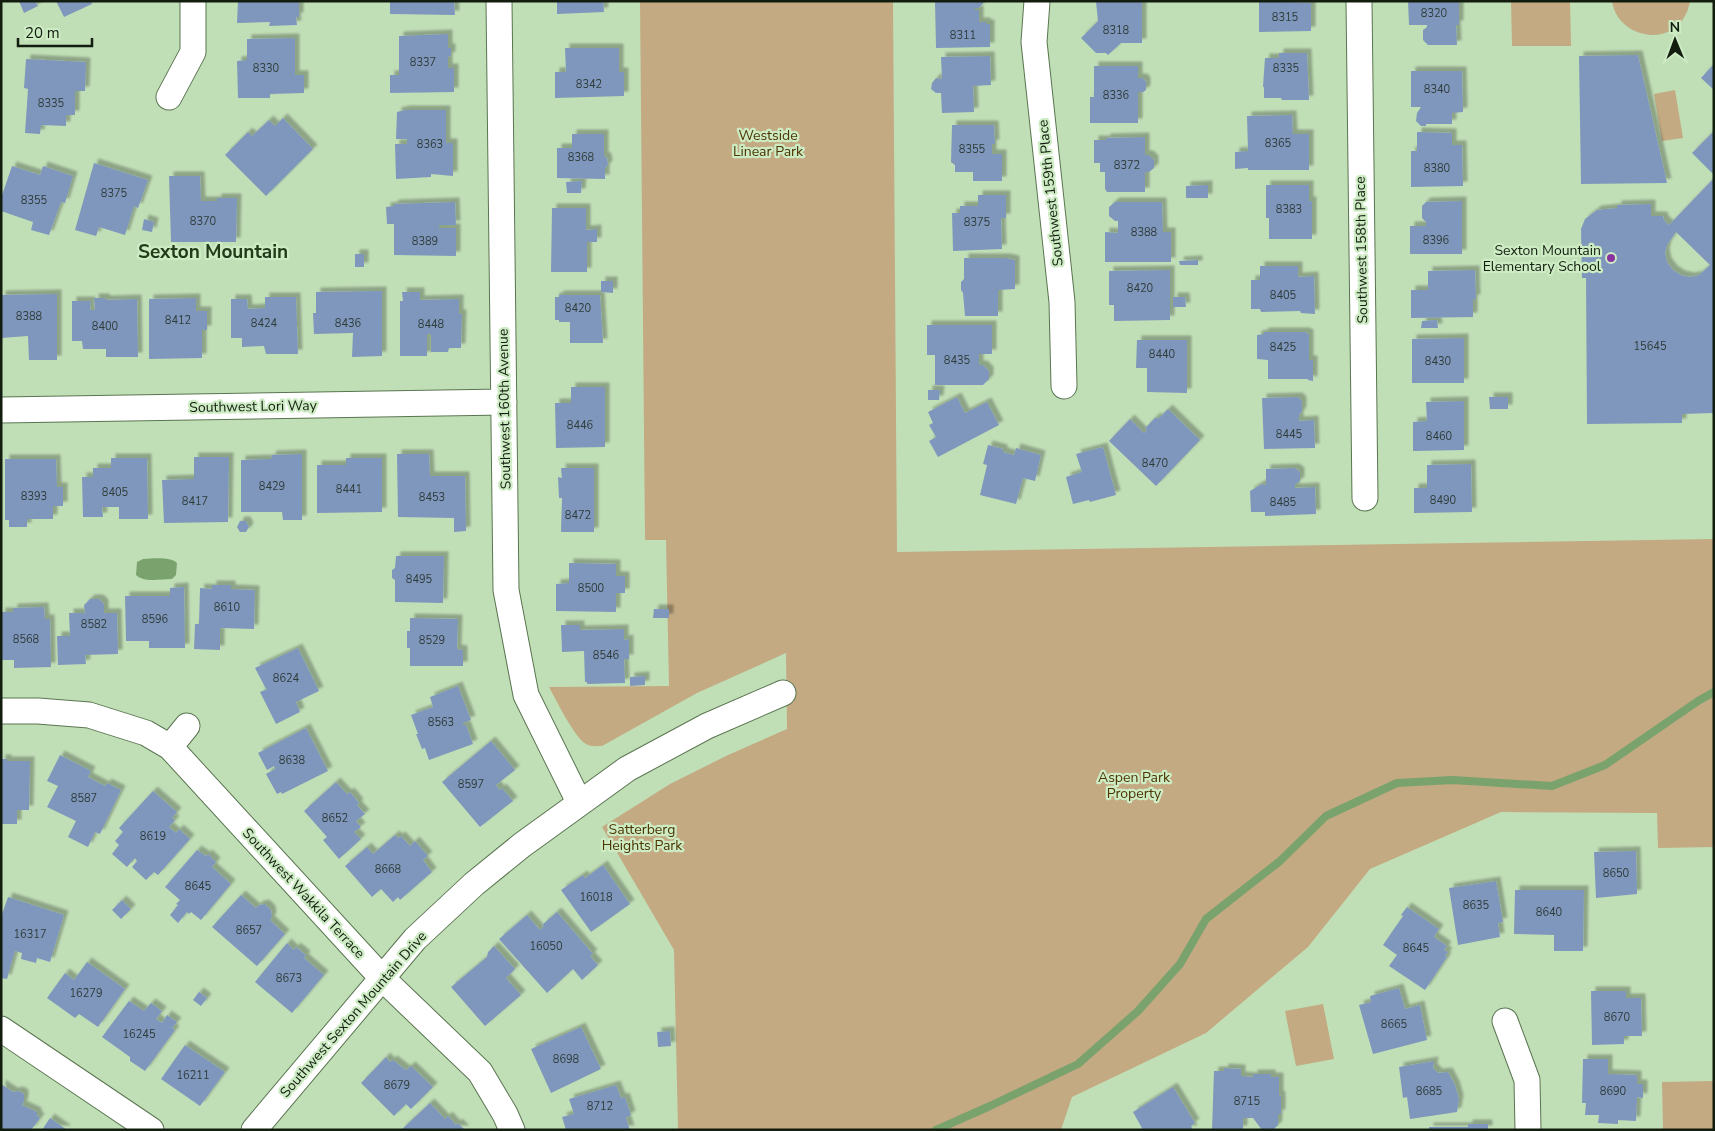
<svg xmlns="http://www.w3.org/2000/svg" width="1715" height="1131" font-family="'Nunito Sans',sans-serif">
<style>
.green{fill:#c3aa82}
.water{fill:#7aa26d}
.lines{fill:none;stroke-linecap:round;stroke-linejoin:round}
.stream{stroke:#7aa26d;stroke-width:8}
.building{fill:#7f97bc;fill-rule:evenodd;filter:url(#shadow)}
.minor-casing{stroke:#5a7551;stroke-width:27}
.minor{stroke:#fff;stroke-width:25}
.poi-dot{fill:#8933a0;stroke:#cdecc4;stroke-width:2}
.labels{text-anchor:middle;stroke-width:4.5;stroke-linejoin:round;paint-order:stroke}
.number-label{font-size:11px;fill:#2e3c3a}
.park-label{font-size:14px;fill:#4d3403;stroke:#cdecc4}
.street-label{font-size:14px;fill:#131d0f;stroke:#cdecc4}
.poi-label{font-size:14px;fill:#131d0f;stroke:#cdecc4;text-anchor:end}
.district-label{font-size:19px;font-weight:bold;fill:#223b1a;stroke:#cdecc4}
</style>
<defs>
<filter id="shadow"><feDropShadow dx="4.5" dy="-4.5" stdDeviation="1" flood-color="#0004"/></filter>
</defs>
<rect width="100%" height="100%" fill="#c1dfb7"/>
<path class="green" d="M640,1h253l4,551 817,-13v308l-56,1 -1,-35 -156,-1 -131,57 -62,78 -102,86 -134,64 -11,33h-383l-4,-180 -72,-123 68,-43 58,-29 59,-26 -1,-76 -89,40 -95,53c-5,0 -11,1 -16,-2 -11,-6 -30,-44 -37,-57l120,-1 -3,-146h-21z
M1511,1h59l1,45h-59z
M1612,1h78v2c-2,4 -2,8 -4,11 -17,35 -69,23 -74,-13z
M1675,90l8,48 -21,3 -8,-47z
M1323,1004l11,55 -38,7 -11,-55z
M1714,1081v49h-51l-1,-48z"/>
<path class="water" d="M143,559c10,0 26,-3 34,4l-1,12 -4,4c-11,0 -28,4 -36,-4l1,-13z"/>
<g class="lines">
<path class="stream" d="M936,1130l54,-24 88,-42 60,-53 42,-47 26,-45 74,-58 46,-45 71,-33 55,-3 100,6 53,-21 93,-64 16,-9"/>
</g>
<path class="building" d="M19,1h16l3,5 -14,7z
M56,1h35l1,3 -28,13z
M238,1h61v16h-3l1,8 -28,1 1,-4 -33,1z
M390,1h64l1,14 -65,-1z
M557,1h46l1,11 -47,2z
M935,1h50l-6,7h-4v2h4v12h7v2h4v23l-54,1z
M1142,1v42h-21l-13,12 -2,-2h-10l-15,-15 17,-17 -2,-19z
M1259,1l52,2v28l-52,1z
M1408,1h51v24h-3l1,20h-29l-5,-5v-10l4,-3v-2h-18z
M448,34v14h3v8l-3,1v11h6v24l-64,1v-18h9v-39z
M295,38v37h9v18l-34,1v4h-32l-1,-37 10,-1v-21z
M565,48h54v24h5v24l-69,2v-26h11z
M1279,53h28l2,47h-27l-1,-2h-17v-10l-1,-2 2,-28h14z
M1638,55l29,128 -86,1 -2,-128z
M990,56l1,29 -18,1 1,26 -32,1 -1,-20h-5l-5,-4 1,-6 4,-5 6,1 -1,-22z
M26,59l60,3 -1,29h-10v24h-9v11l-25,-1 -1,9 -15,-1 3,-44 -4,-1z
M1714,64v26l-13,-12z
M1094,66h44v12h5l3,4v8l-3,2h-5v31h-48v-26h4z
M1411,71h51l1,41 -11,1v11h-26v2h-5l-5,-5 1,-8 4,-6h-10z
M405,110h41v33h7v33l-22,-2v3l-35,2 -1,-35h12v-5h-11l1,-27z
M1292,115l1,19h16v36h-61v-2l-13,1v-17l13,-1 -1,-35z
M283,118l30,31 -47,47 -41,-41 23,-23 4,4 17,-16 6,6z
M952,125h42l1,19h-3v10h10v27h-29v-9h-18v-7l-4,-3z
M1714,131v44l-22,-22z
M1417,132l35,1v12h10l1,41 -52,1v-36h6z
M572,134h32v22l3,2 1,7 -3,3v11l-48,-1v-30h15z
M1145,137v18h4l5,5v8l-5,4h-4v20h-38l-2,-3v-17h-5v-9h-6v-23h12v-2z
M94,163l54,17 -10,28 -4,-2 -9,29 -26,-8 -3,9 -21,-6z
M12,166l28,9 3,-9 30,10 -8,27 -4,-1 -12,33 -18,-5 2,-8 -32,-11v-13z
M169,176h31l1,25h16v-3h20l-1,44h-65z
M1714,178v235l-32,1v9l-95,1 -1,-146h-4l-1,-49 4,-10 12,-9 20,-2v-3l34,-1v12h12l1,4 5,5zM1676,232l34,33 -11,10 -9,2 -9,-2 -8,-5 -6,-8 -2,-9 2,-8z
M582,181l-1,12h-14l-1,-11z
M1208,185v13h-22v-12z
M1266,185h43v16h3v38h-43v-21h-3z
M978,195h28v23h-5l1,31 -49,2 -1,-38h8v-7h18z
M1462,201v53h-52v-28h16v-4l-4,-4v-12l4,-4z
M455,202l1,23h-17v3h17v28l-62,-1v-31h-7l-1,-17 8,-1v-2z
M1115,202h47l1,30h8v30h-66v-30l13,1v-12h-3l-6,-5v-9z
M552,208h34v22l11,-1v13h-10v30h-36z
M144,219l10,3 -2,10 -10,-2z
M355,254h9v13h-9z
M964,258h42l9,2v29l-17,1v26h-33l-2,-23 -2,-3v-8l3,-3z
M1198,260v5h-18l-1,-4z
M1260,266h38v11l16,-1 1,38 -14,-1 -1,-2 -39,1 -1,-3h-9v-29h9z
M1170,270v50l-56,1v-16h-5v-34z
M1475,270l1,29h-3v18l-62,1v-28h17v-19z
M601,281h12v12l-12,-1z
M382,291v65l-30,1 1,-24 -39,1 -1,-21h3v-21z
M402,292h18v8l39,-1v15h3l-1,34h-12l-1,4h-17v-18h-4v22h-27v-55h3z
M57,294v66h-28l-1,-24 -27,2v-43z
M559,295h41l3,48h-33v-21h-11v-2h-4v-23h4z
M265,297h31l2,57h-32l-2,-8 -22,1v-9h-11v-39h16l1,10 17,-1z
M1173,297h12l1,10h-13z
M94,298h11l1,2 31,-1 1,58h-32v-8h-23l-1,-8h-10v-40h19l-1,9h5z
M196,298v13h11v19h-5v28l-53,1v-60z
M1437,320l1,8h-17l1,-7z
M927,325h65v29h-13v11h4l6,6v8l-6,6h-48v-30h-8z
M1264,332h41l4,2v26h4v21l-5,-1v-1h-40v-19l-11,-1v-24l7,-1z
M1464,338v45h-52v-44z
M1137,340h50v53l-40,-1v-24h-11z
M571,387h34v60l-49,1 -1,-45h16z
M928,390h12l-1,10h-11z
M957,397l8,16 22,-11 12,23 -61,32 -9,-16 7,-4 -7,-12 4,-2 -5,-11z
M1298,397l4,4v10l-3,4v6l15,-1 1,28 -51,1 -2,-51z
M1489,397h19v12h-18z
M1464,401v49l-51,1v-29l14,-1 -1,-19z
M1168,409l32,31 -44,46 -47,-45 21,-22 14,14 3,-3 -2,-2 11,-11 2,2z
M988,445l15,4v3l11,3 2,-7 25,7 -6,26 -12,-3 -7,26 -36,-9 7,-30 -4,-1z
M1103,447l13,48 -26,7 -1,-2 -16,4 -7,-27 16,-5 -6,-18z
M302,454v66h-19l-1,-8h-41v-52l30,-1 1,-4z
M397,454h32l1,22h35l1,55 -12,1v-14l-56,-1z
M194,457h35l-1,65 -64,1 -2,-43 32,-1z
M111,458h36l1,61h-29v-12h-17l1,10h-20l-1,-40h11v-9h18z
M346,458h36v54l-65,1v-48h29z
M5,459h51l1,28h6v19h-10v13h-26v8h-18v-7h-4z
M1471,464l1,48 -58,1v-25h13v-23z
M561,468h33v64h-33l1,-34h-3l-1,-21 4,1z
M1295,468l5,4v9l-5,4v3l20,-1 1,27 -51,2v-4h-14l-1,-21 12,-7 4,1v-16z
M240,521h6l3,6 -3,5h-6l-3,-5z
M396,556h48l-1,47 -48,-1v-22l-3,-2v-8l3,-2z
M569,563l47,1v12h9v17h-9v19l-60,-1v-27l13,-1z
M212,585h19v4l24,1 -1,39 -34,-1v22l-26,-1 1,-25h4l1,-36 12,1z
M184,587l1,61h-36v-7h-23l-1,-45h45v-8z
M90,599h9l5,5v9h13l1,41 -33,1 1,9 -28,1 -1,-29h13l-1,-23h16l-1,-8z
M44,607l1,12h5l1,48 -37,1v-8h-13v-48h12v-4z
M654,609h15v9h-16z
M410,618l48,1 -1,30 6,1v16h-53v-18h-3v-17h3z
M561,625h19v5l44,-1v11l5,-1v20h-5l1,24 -38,1v-2h-2l-1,-31 -22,1z
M298,648l21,43 -23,11 4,10 -24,12 -16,-32 7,-3 -2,-2 -10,-19z
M645,676v9l-15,1v-9z
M458,686l13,34 -8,3v2h3l7,19 -44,16 -4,-12 -3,1 -6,-15h2l-7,-19 22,-8 -3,-10z
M306,728l22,43 -46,23 -1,-2 -4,2 -11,-20 9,-5 -1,-3 -7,4 -9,-17z
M491,741l24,29 -19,15 4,5 2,-2 11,13 -33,26 -38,-45z
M60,755l31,16 -3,6 17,9 2,-3 14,7 -21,44 -5,-2 -7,15 -20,-10 8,-16 -29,-14 11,-21 -11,-5z
M1,759h6v2h23l-1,49h-12v14h-16z
M336,782l11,12 3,-2 9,11 -2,2 8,9 -9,7 5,6 -7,5 7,7 -22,20 -16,-19 4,-3 -23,-26z
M153,791l24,21 -5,6 3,2 -6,7 7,6 3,-4 11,10 -32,36 -4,-3 -8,8 -14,-13 5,-6 -2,-3 -8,9 -15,-13 7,-9 -4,-4 8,-9 -4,-4z
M395,835l3,3 3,-2 9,10 5,-5 13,15 -5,4 9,12 -32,28 -2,-3 -5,5 -12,-13 -9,8 -27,-31 22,-19 6,7z
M197,850l9,6 2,-2 8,8 -4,5 19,17 -30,36 -10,-8 -2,2 -2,-2 -9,11 -8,-8 8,-10 -2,-1 4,-4 -15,-13z
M1636,851l1,43 -41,4 -2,-46z
M603,865l27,39 -39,28 -30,-42 22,-15 2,3z
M1496,881l7,41 -5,1 2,14 -42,8 -9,-57z
M1515,890h69l-1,61h-29v-16l-40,-1z
M241,895l15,13 3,-3 6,-1 6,6 1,7 -2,3 15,14 -28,32 -45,-39z
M8,897l56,18 -14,47 -13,-4 -1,5 -15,-4 1,-6 -7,-2 -8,28 -6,-1v-61z
M122,900l9,9 -10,10 -9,-9z
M1407,907l32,22 -5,8 13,9 -3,4 4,2 -3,4 2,1 -22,33 -36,-24 8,-11 -14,-10 20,-29 -2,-1z
M557,912l36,42 -3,2 8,9 -16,15 -9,-11 -26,24 -48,-54 28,-24 13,15 4,-4 -2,-1z
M287,943l7,7 2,-3 10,8 -2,3 20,17 -32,38 -37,-31z
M494,946l21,23 -9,9 15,17 -36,31 -34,-39 36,-30 1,-5z
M87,962l38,27 -27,38 -19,-13 -4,4 -28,-20 18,-25 9,7z
M1399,988l6,21 15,-4 7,35 -54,14 -14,-49 12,-3 -1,-6z
M1591,991h35v7h15l1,38h-18v8l-32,1z
M199,992l8,6 -6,8 -8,-6z
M129,1001l15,10 7,-8 11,8 -6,8 6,4 5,-8 10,7 -5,6 3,2 -30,41 -15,-10v-4l-28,-20z
M581,1027l20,42 -50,24 -20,-44z
M670,1031l1,15 -13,1 -1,-15z
M185,1045l40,27 -25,34 -39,-27z
M386,1057l4,5 3,-2 13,10 5,-4 22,21 -22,22 -5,-5 -12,12 -33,-33z
M1583,1059h25v15l29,1v9h6v14l-6,-1 -1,24 -18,-1v4l-20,-1 1,-8h-14l1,-12h-4z
M1434,1061l-1,7 5,5 10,-1 7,13 4,14 -2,13 -47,7 -3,-22 -4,1 -4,-31z
M1224,1068l17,1v7l12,1v-3h18v3h8v18l2,1v18h-3v11l-5,5h-11l-9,-12h-10v12h-31l2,-59h10z
M1,1084l12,8 6,-1 5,3v7l-2,4 15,7v3l3,3 -9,12h-30z
M616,1085l5,13 4,-1 6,18 -5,3 4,12h-64l-4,-13 12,-3 -5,-15z
M1173,1087l22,36 -4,3 2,4h-50l-10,-18z
M430,1103l15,16 3,-3 8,9 2,-2 7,7h-64z
M50,1118l17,12h-25z
M1468,1124h20v6h-59v-3h39z"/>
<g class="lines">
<defs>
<path id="minor" d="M499,1l7,589 20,105 53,107
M1037,1l-3,41 28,260 2,84
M1359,1l6,497
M169,97l24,-45v-51
M1,410l503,-8
M1,711h37l51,4 57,18 24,14 213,232 97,93 25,42 7,16
M170,747l17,-21
M1505,1021l22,59 1,50
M1,1029l150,101
M254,1130l161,-191 59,-55 48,-39 105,-76 80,-43 76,-33"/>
</defs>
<use href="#minor" class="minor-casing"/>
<use href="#minor" class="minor"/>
</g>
<circle class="poi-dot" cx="1611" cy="258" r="5"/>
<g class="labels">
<g class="number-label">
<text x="1434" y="17">8320</text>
<text x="1285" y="21">8315</text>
<text x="1116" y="34">8318</text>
<text x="963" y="39">8311</text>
<text x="423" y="66">8337</text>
<text x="266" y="72">8330</text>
<text x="1286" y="72">8335</text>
<text x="589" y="88">8342</text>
<text x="1437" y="93">8340</text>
<text x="1116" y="99">8336</text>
<text x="51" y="107">8335</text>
<text x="1278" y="147">8365</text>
<text x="430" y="148">8363</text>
<text x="972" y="153">8355</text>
<text x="581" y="161">8368</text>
<text x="1127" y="169">8372</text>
<text x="1437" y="172">8380</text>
<text x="114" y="197">8375</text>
<text x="34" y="204">8355</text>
<text x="1289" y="213">8383</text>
<text x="203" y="225">8370</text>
<text x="977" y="226">8375</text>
<text x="1144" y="236">8388</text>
<text x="1436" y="244">8396</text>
<text x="425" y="245">8389</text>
<text x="1140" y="292">8420</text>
<text x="1283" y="299">8405</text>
<text x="578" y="312">8420</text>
<text x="29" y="320">8388</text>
<text x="178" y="324">8412</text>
<text x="264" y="327">8424</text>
<text x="348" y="327">8436</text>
<text x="431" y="328">8448</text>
<text x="105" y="330">8400</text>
<text x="1650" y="350">15645</text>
<text x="1283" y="351">8425</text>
<text x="1162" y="358">8440</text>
<text x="957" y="364">8435</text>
<text x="1438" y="365">8430</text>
<text x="580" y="429">8446</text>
<text x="1289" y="438">8445</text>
<text x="1439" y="440">8460</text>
<text x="1155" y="467">8470</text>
<text x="272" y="490">8429</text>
<text x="349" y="493">8441</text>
<text x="115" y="496">8405</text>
<text x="34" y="500">8393</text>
<text x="432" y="501">8453</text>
<text x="1443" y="504">8490</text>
<text x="195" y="505">8417</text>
<text x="1283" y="506">8485</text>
<text x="578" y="519">8472</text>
<text x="419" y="583">8495</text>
<text x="591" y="592">8500</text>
<text x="227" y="611">8610</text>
<text x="155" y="623">8596</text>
<text x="94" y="628">8582</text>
<text x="26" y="643">8568</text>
<text x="432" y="644">8529</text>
<text x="606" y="659">8546</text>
<text x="286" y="682">8624</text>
<text x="441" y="726">8563</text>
<text x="292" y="764">8638</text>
<text x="471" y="788">8597</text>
<text x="84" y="802">8587</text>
<text x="335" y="822">8652</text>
<text x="153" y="840">8619</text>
<text x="388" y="873">8668</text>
<text x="1616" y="877">8650</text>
<text x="198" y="890">8645</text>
<text x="596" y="901">16018</text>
<text x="1476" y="909">8635</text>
<text x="1549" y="916">8640</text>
<text x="249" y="934">8657</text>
<text x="30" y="938">16317</text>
<text x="546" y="950">16050</text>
<text x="1416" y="952">8645</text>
<text x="289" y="982">8673</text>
<text x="86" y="997">16279</text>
<text x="1617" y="1021">8670</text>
<text x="1394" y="1028">8665</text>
<text x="139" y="1038">16245</text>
<text x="566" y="1063">8698</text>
<text x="193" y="1079">16211</text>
<text x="397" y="1089">8679</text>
<text x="1429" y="1095">8685</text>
<text x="1613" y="1095">8690</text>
<text x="1247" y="1105">8715</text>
<text x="600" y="1110">8712</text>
</g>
<g class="park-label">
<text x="768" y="140">Westside<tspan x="768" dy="16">Linear Park</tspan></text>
<text x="1134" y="782">Aspen Park<tspan x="1134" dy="16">Property</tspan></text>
<text x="642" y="834">Satterberg<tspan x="642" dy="16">Heights Park</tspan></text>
</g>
<g class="street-label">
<text transform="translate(1050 193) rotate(-96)" y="5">Southwest 159th Place</text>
<text transform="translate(1361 250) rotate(-91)" y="5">Southwest 158th Place</text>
<text transform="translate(253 406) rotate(-1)" y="5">Southwest Lori Way</text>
<text transform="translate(504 409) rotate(-91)" y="5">Southwest 160th Avenue</text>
<text transform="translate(304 893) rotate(47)" y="5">Southwest Wakkila Terrace</text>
<text transform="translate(353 1014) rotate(-49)" y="5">Southwest Sexton Mountain Drive</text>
</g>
<g class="poi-label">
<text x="1601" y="255">Sexton Mountain<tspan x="1601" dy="16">Elementary School</tspan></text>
</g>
<g class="district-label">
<text x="213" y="258">Sexton Mountain</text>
</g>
</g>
<rect width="1715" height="1131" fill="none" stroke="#131d0f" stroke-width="5"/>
<g transform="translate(1675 40) rotate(359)" stroke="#cdecc4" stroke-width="4" paint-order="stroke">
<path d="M0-4L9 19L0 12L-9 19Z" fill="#131d0f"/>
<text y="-8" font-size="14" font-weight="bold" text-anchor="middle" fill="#131d0f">N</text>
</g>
<path d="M18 38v8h74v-8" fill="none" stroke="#131d0f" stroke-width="2.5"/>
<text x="25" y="38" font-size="15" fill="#131d0f" stroke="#cdecc4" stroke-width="4" paint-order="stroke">20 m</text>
</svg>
